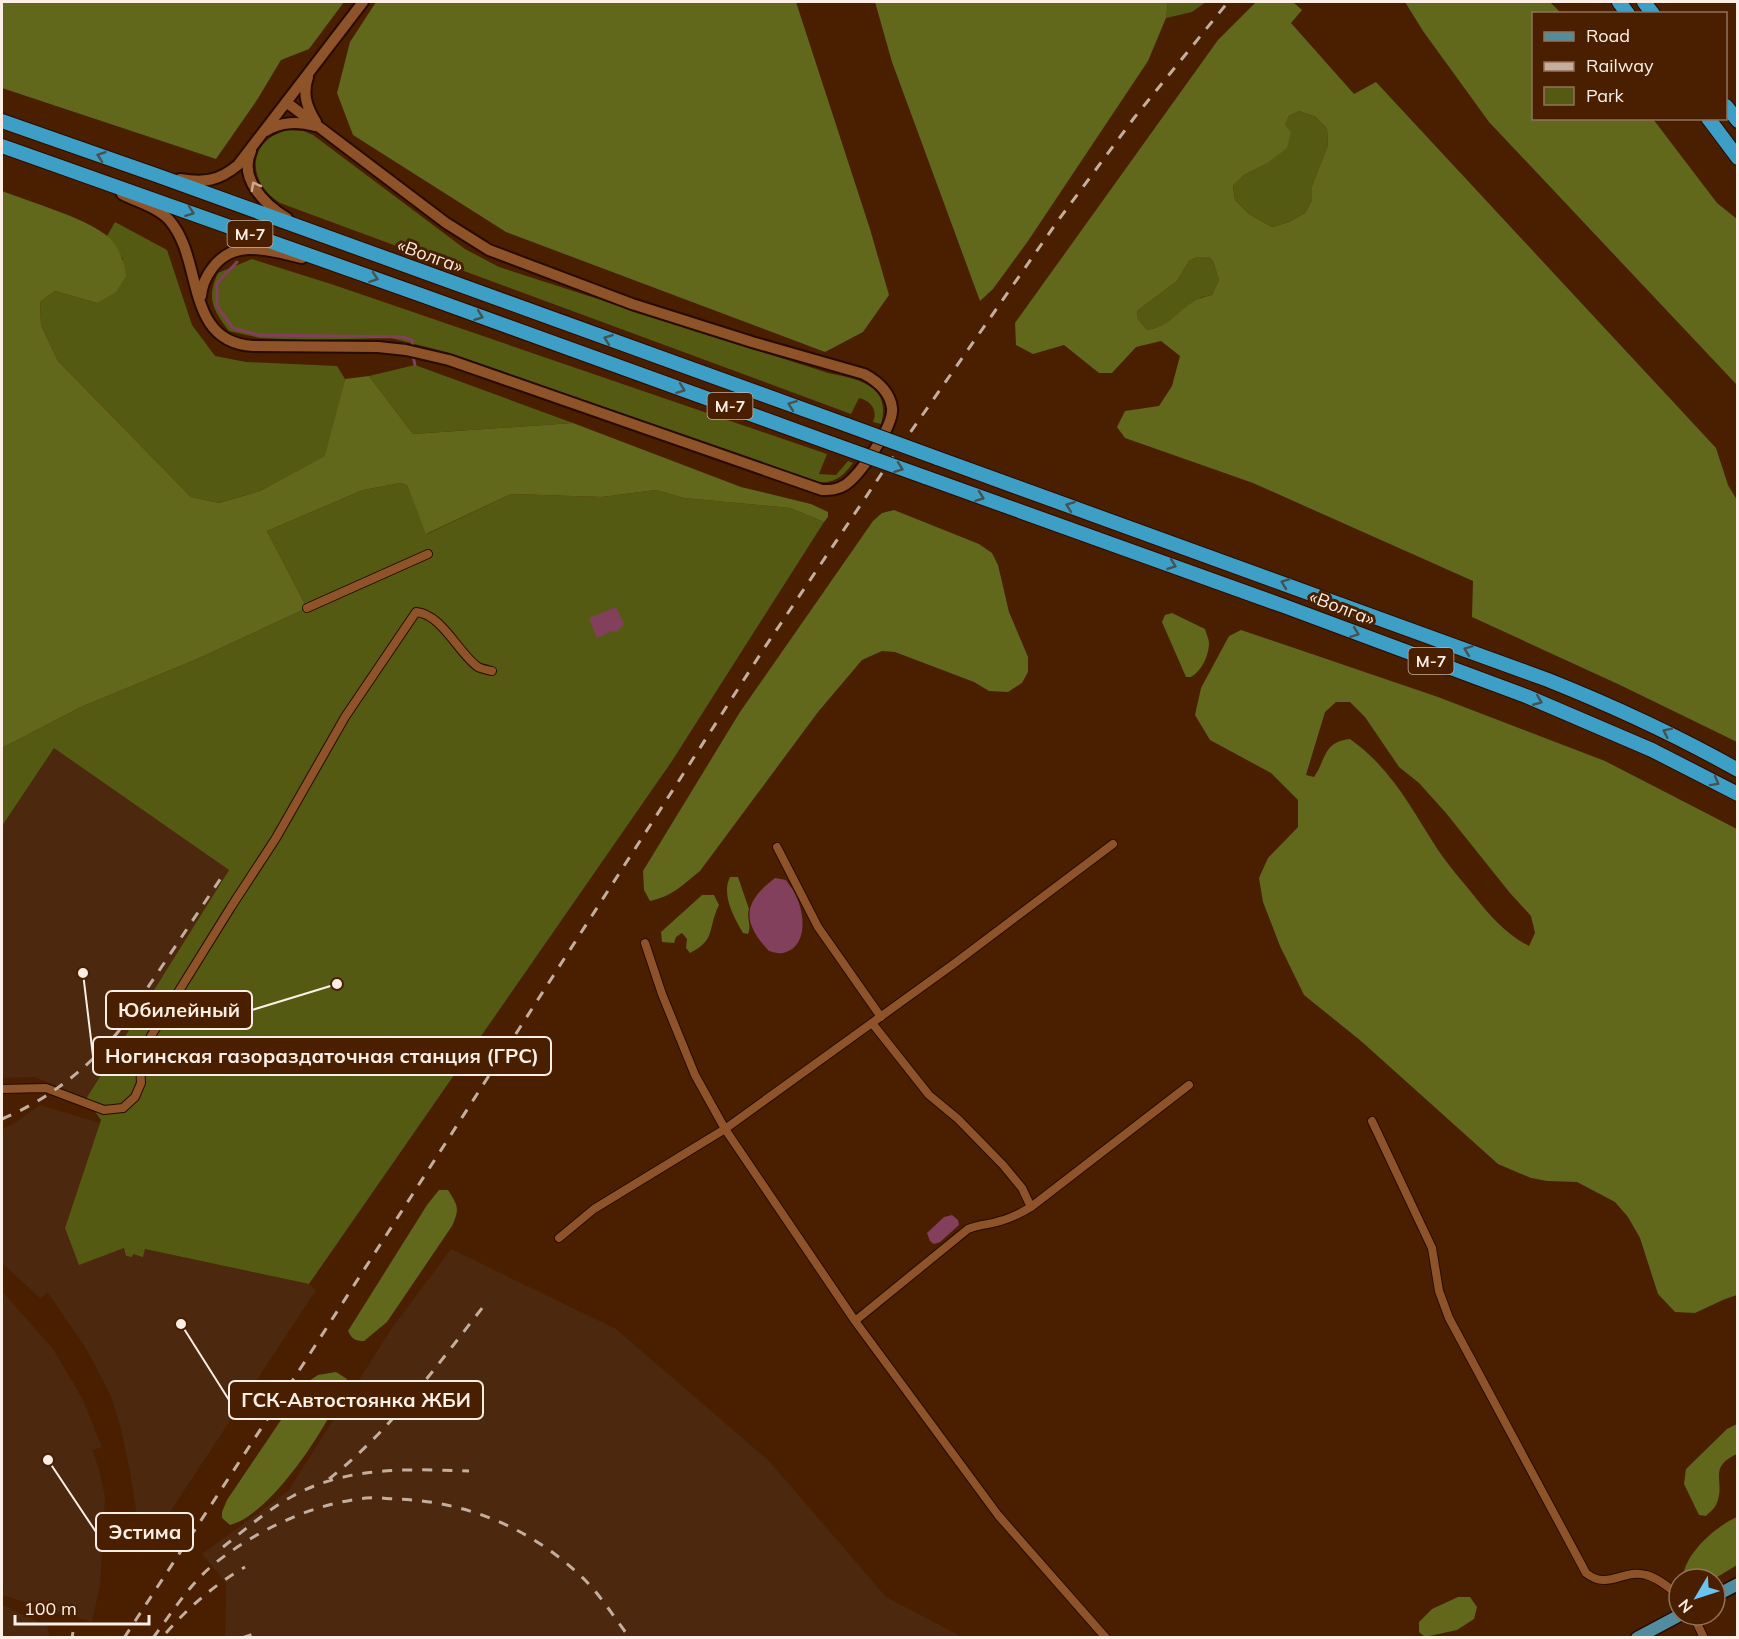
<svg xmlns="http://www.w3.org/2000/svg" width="1739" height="1639" font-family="Mulish,sans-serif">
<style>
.built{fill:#4c280f}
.green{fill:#555a13}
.forest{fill:#61671b;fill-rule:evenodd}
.water{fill:#82405d}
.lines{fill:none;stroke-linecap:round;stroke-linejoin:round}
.stream{stroke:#82405d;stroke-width:3}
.minor-casing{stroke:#280b00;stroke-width:10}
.secondary-casing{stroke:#280b00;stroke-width:14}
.primary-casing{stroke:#280b00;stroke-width:15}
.trunk-casing{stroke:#280b00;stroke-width:16}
.minor{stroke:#8f532a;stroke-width:8}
.secondary{stroke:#8f532a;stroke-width:10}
.primary{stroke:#528c9f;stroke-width:12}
.trunk{stroke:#3e9fc6;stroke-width:14}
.rail{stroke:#c4ae9e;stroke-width:3;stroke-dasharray:10 10;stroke-linecap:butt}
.trunk-bridge-casing{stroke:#280b00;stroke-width:16;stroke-linecap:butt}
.trunk-bridge{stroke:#3e9fc6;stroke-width:14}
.oneway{stroke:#45524f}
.oneway2{stroke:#cca991}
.labels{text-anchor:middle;stroke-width:6;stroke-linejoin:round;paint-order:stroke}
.shield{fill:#491f00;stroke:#c7b1a1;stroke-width:1.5}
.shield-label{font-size:16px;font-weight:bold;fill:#fdefe6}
.street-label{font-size:18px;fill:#fdefe6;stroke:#491f00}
.leader{fill:none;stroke:#fdefe6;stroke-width:2}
.callout-dot{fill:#fdefe6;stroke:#491f00;stroke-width:2}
.callout{fill:#491f00;stroke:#fdefe6;stroke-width:2}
.callout-label{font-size:20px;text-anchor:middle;font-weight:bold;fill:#fdefe6}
</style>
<rect width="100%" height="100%" fill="#491f00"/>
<path class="built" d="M54,747l175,123 -143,229 -51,-22 -33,1v-252z
M40,1105l60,18 -35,104 14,37 45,-16 9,6 11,-5 165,35 7,6 -173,263 -14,-9 8,-27 -6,-40 -10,-49 -11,-34 -23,-44 -39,-57 -8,5 -38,-35v-134l11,-5z
M451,1249l165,80 153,132 117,136 76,40h-737l1,-54 -24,-29 86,-63 104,-163z
M2,1291l51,58 29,49 20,49 -10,3 7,19 6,28 -5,89 -8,36 -90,-27 2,-7 -2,-2z
M2,1605l45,21 3,11h-48z"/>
<path class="green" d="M1168,2h38l-14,10 -26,6z
M1299,111l17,6 11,12 1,16 -16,41v14l-7,13 -16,9 -17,5 -23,-13 -14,-14 -2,-16 11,-9 22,-11 23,-48z
M288,130l15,1 10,4 152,114 34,18 329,106c30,6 64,12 53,51l-8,-2c5,-12 -2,-21 -14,-24l-8,16 -571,-211c-34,-21 -33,-63 8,-73z
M115,222l52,28 25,75 23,31 31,6 91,4 8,13 -19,77 -66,35 -41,12 -28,-6 -133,-136 -17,-36 -1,-23 15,-11 42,12 26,-44 -16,-23z
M1197,257h12l4,4 6,19 -7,15 -10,2 -41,30 -14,3 -9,-11 -1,-8 40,-30 12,-20z
M252,259l82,26 493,169 -8,20 17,1 12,-14 5,2c-9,12 -18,21 -35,19l-368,-129 -59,-15 -84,2 -47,-2 -31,-7c-16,-21 -23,-32 -11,-58z
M415,365l158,58 -160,11 -44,-58z
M401,483l6,2 20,49 84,-40 91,3 54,-7 28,8 106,10 34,14 -152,239 -363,523 -164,-35 -2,8 -10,-3 -1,3 -6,-1 -2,-8 -45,17 -14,-37 36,-108 -15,-21 143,-229 -175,-122 -52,78v-78l79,-41 116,-48 110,-51 -40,-77 96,-41z"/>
<path class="forest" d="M2,2h342l-35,47 -28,11 -24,40 -41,59 -214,-71z
M376,2h420l74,227 19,66 -26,37 -38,20 -319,-120 -153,-97 -16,-42 13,-51z
M875,2h293l-2,16 -18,43 -120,180 -35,48 -13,12 -88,-239z
M1256,2h37l9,8 -11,13 63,71 22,-12 340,366 12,37 9,15v242l-117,-57 -148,-68 1,-36 -220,-98 -128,-45 -8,-11 8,-16 34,-5 13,-20 8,-30 -19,-15 -25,6 -24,26h-13l-35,-28 -31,9 -17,-9 -1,-22 203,-283zM1299,111l17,6 11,12 1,16 -16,41v14l-7,13 -16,9 -17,5 -23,-13 -14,-14 -2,-15 11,-10 22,-11 21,-16 4,-16 -6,-7 4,-9zM1197,257h12l4,4 6,19 -7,15c-24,4 -31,20 -51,31 -4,2 -10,3 -14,4l-9,-11 -1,-8 40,-30 12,-20z
M1405,2h145l11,11 -27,1v104l119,1 64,84 20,16v166l-248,-263 -66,-91z
M2,191c28,11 81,26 104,44 13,10 18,26 20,41l-10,16 -19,11 -42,-12 -15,11 1,23 17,36 133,136 28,6 41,-12 65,-35 20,-77 24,-3 44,58 160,-11 168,64 70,17 17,8v5l-4,5 -34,-14 -106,-10 -28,-8 -54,7 -91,-3 -85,40 -19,-49 -6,-2 -38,7 -96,41 40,77 -110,51 -116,48 -79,41z
M894,510l85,34 13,9 6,12 11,47 19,45v15l-6,11 -14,9 -19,-1 -15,-9 -79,-30 -13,-1 -20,9 -44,52 -118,159c-16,13 -29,26 -50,30l-6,-11 -1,-19 97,-159 133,-191 9,-8z
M1172,613l33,16c1,4 4,10 4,14 0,12 -7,28 -18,34h-5l-24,-55 3,-7z
M1241,630l197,67 167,64 132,68v466l-12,4 -30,14 -20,-1 -17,-18 -18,-56 -12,-21 -13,-15 -38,-20 -30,-1 -16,-3 -33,-14 -137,-123 -57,-46 -24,-49 -17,-44 -4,-24 9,-20 30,-31v-27l-27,-27 -61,-33 -15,-25 6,-27 28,-52zM1336,702h14l15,15 34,50 20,16 27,30 64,80 21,23 4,17 -6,13c-22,-11 -39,-30 -54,-49 -12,-15 -26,-31 -37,-47 -27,-42 -46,-81 -88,-111 -27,3 -23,19 -36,38l-8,-2 19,-63z
M730,877h8l11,32c-3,9 3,16 -1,25l-5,-1c-9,-16 -22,-38 -13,-56z
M702,895h12l5,10c-12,24 -2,34 -29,48l-4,-5 1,-9 -5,-6 -6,4 -2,6 -12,-1 -1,-10z
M439,1190h9c10,16 12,18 4,36l-65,96 -23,19c-9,0 -12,-2 -16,-10l79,-126z
M336,1372l11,7c-14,40 -74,135 -117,146l-8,-7v-6l5,-12 79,-117 12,-8z
M1737,1424v30c-31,14 -10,28 -21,51 -2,4 -7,8 -10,11l-7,-1 -15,-31 2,-15 41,-40z
M1737,1517v48l-23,14h-31c0,-24 33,-53 54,-62z
M1458,1597h12l7,10 -3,12 -17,11 -32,7 -6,-5v-10l13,-13z"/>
<path class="water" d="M616,607l8,17 -7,8 -5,-1 -15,7 -8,-20z
M775,878l11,2c3,5 8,10 10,16 9,18 12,51 -13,57 -4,1 -10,-1 -14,-2 -27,-29 -27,-48 6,-73z
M952,1215l6,5 1,5 -19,17 -6,2 -4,-3 -3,-8 17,-16z"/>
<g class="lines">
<path class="stream" d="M237,262l-20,21v23l16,22 26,7 144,2 9,3 1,9
M413,356l2,9"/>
<defs>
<path id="minor" d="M307,608l121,-54
M777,847l41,80 63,90
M645,943l17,51 33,81 30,54 130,192 143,194 108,123
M872,1023l57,72 29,24 45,46 19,23 9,19
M2,1089l44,-1 58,22 19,-2 12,-11 6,-14 -1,-20 11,-27 80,-129 45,-69 69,-121 71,-105c26,2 42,41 62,55 4,2 10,3 14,4
M1372,1121l60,127 7,43 10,27 137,255c22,18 38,-5 60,2 12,3 24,13 33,21
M559,1238l35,-29 131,-80 230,-166 158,-119
M855,1321l113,-92c12,-5 20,-4 32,-8 12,-3 21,-8 31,-14l158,-122
M1693,1615l11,23"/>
<path id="secondary" d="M308,77c-6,17 -1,31 8,45
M266,131c14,-9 33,-10 49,-5
M251,151c-13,27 14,54 36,67
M180,179c24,4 39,2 58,-14l125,-163
M122,194c15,8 38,14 48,27 34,40 14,121 83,125l125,1 28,3 43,10 373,130c9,0 15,0 23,-5 15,-10 49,-59 47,-77 -2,-17 -15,-27 -28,-34l-112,-32 -120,-38 -143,-54 -43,-27 -160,-121
M201,296c1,-10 4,-18 10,-26 22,-33 60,-19 91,-12"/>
<path id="primary" d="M1715,1596l23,-12
M1637,1638l43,-23"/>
<path id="trunk" d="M1619,2l9,12
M1644,2l9,12
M1726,106l12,15
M1708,118l30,40
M2,121l154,54 691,250
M2,146l422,150 409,148
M937,458l611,222c65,26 128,55 190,90
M925,477l359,129 242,90 126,54 86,44"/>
</defs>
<use href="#minor" class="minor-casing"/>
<use href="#secondary" class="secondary-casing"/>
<use href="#primary" class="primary-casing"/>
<use href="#trunk" class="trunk-casing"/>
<use href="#minor" class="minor"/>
<use href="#secondary" class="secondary"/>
<use href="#primary" class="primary"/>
<use href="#trunk" class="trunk"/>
<path class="rail" d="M2,1119c45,-19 84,-49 116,-87l105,-157
M329,1479c61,-48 106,-111 154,-172
M223,1547c23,-18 44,-37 70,-51 53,-30 118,-27 176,-25
M166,1633c23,-26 48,-48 79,-66
M72,1638l1,-6
M124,1638l178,-272 461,-716 119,-177 175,-251 77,-104 94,-116
M153,1638c19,-26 37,-54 61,-74 43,-34 97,-60 152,-66 11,-1 22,1 32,1 72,3 136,31 187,81 17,17 30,39 45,58
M242,1638l14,-5"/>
<defs>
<path id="trunk-bridge" d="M847,425l90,33
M833,444l92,33"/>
</defs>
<use href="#trunk-bridge" class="trunk-bridge-casing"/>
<use href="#trunk-bridge" class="trunk-bridge"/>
</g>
<defs><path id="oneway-chevron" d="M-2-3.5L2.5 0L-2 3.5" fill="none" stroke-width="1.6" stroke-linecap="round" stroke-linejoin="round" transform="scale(1.5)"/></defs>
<g class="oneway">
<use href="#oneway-chevron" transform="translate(101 156) rotate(-161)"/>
<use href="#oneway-chevron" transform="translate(190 212) rotate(20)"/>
<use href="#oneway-chevron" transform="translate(374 278) rotate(19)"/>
<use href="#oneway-chevron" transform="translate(479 316) rotate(20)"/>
<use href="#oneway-chevron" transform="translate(608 339) rotate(-160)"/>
<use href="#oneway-chevron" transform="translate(681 389) rotate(20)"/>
<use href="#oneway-chevron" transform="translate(792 405) rotate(-160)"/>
<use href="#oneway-chevron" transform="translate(899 468) rotate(20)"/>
<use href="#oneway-chevron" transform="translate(980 497) rotate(20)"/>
<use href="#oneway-chevron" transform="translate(1070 506) rotate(-160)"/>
<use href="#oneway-chevron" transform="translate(1172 565) rotate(20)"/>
<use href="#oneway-chevron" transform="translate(1285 583) rotate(-160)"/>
<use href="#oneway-chevron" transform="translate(1355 633) rotate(21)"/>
<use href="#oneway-chevron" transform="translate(1468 650) rotate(-159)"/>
<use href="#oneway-chevron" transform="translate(1538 701) rotate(22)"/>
<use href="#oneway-chevron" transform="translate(1667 732) rotate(-154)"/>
<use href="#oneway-chevron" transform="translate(1715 782) rotate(29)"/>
</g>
<use class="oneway2" href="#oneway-chevron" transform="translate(255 186) rotate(-118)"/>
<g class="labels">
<g class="shield">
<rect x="227.5" y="221" width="45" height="26" rx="4.5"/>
<rect x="707.5" y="393" width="45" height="26" rx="4.5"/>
<rect x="1408.5" y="648" width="45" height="26" rx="4.5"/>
</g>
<g class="shield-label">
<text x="250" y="240">М-7</text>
<text x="730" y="412">М-7</text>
<text x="1431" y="667">М-7</text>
</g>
<g class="street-label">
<text transform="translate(430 256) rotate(20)" y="6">«Волга»</text>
<text transform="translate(1342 608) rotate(21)" y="6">«Волга»</text>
</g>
</g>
<path class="leader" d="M337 984L252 1010M83 973L93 1056M181 1324L229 1400M48 1460L96 1532"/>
<g class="callout-dot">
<circle cx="337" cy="984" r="6"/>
<circle cx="83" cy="973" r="6"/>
<circle cx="181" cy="1324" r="6"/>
<circle cx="48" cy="1460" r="6"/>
</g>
<g class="callout">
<rect x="106" y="991" width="146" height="38" rx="6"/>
<rect x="93" y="1037" width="458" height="38" rx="6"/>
<rect x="229" y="1381" width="254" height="38" rx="6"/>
<rect x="96" y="1513" width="97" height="38" rx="6"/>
</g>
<g class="callout-label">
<text x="179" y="1017">Юбилейный</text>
<text x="322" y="1063">Ногинская газораздаточная станция (ГРС)</text>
<text x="356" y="1407">ГСК-Автостоянка ЖБИ</text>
<text x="145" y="1539">Эстима</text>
</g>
<rect width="1739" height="1639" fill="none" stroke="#fdefe6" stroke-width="6"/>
<rect x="1532" y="12" width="195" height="108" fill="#491f00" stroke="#91725c" stroke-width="1.5"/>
<rect x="1544" y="32" width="30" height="9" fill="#528c9f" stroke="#91725c" stroke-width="1.5"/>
<text x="1586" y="42" font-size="18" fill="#fdefe6">Road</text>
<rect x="1544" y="62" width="30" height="9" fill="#c4ae9e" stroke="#91725c" stroke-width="1.5"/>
<text x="1586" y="72" font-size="18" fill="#fdefe6">Railway</text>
<rect x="1544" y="87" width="30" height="18" fill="#555a13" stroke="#91725c" stroke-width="1.5"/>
<text x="1586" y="102" font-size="18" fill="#fdefe6">Park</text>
<g transform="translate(1697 1597) rotate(231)"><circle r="28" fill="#491f00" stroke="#91725c" stroke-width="1.5"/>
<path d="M0-4.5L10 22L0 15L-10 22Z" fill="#6bc3f2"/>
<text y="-9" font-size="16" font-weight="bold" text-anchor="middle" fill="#fdefe6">N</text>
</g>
<path d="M15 1615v9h134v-9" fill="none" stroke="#fdefe6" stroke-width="3"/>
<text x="24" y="1615" font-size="18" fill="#fdefe6" stroke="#491f00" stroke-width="4.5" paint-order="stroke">100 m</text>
</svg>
